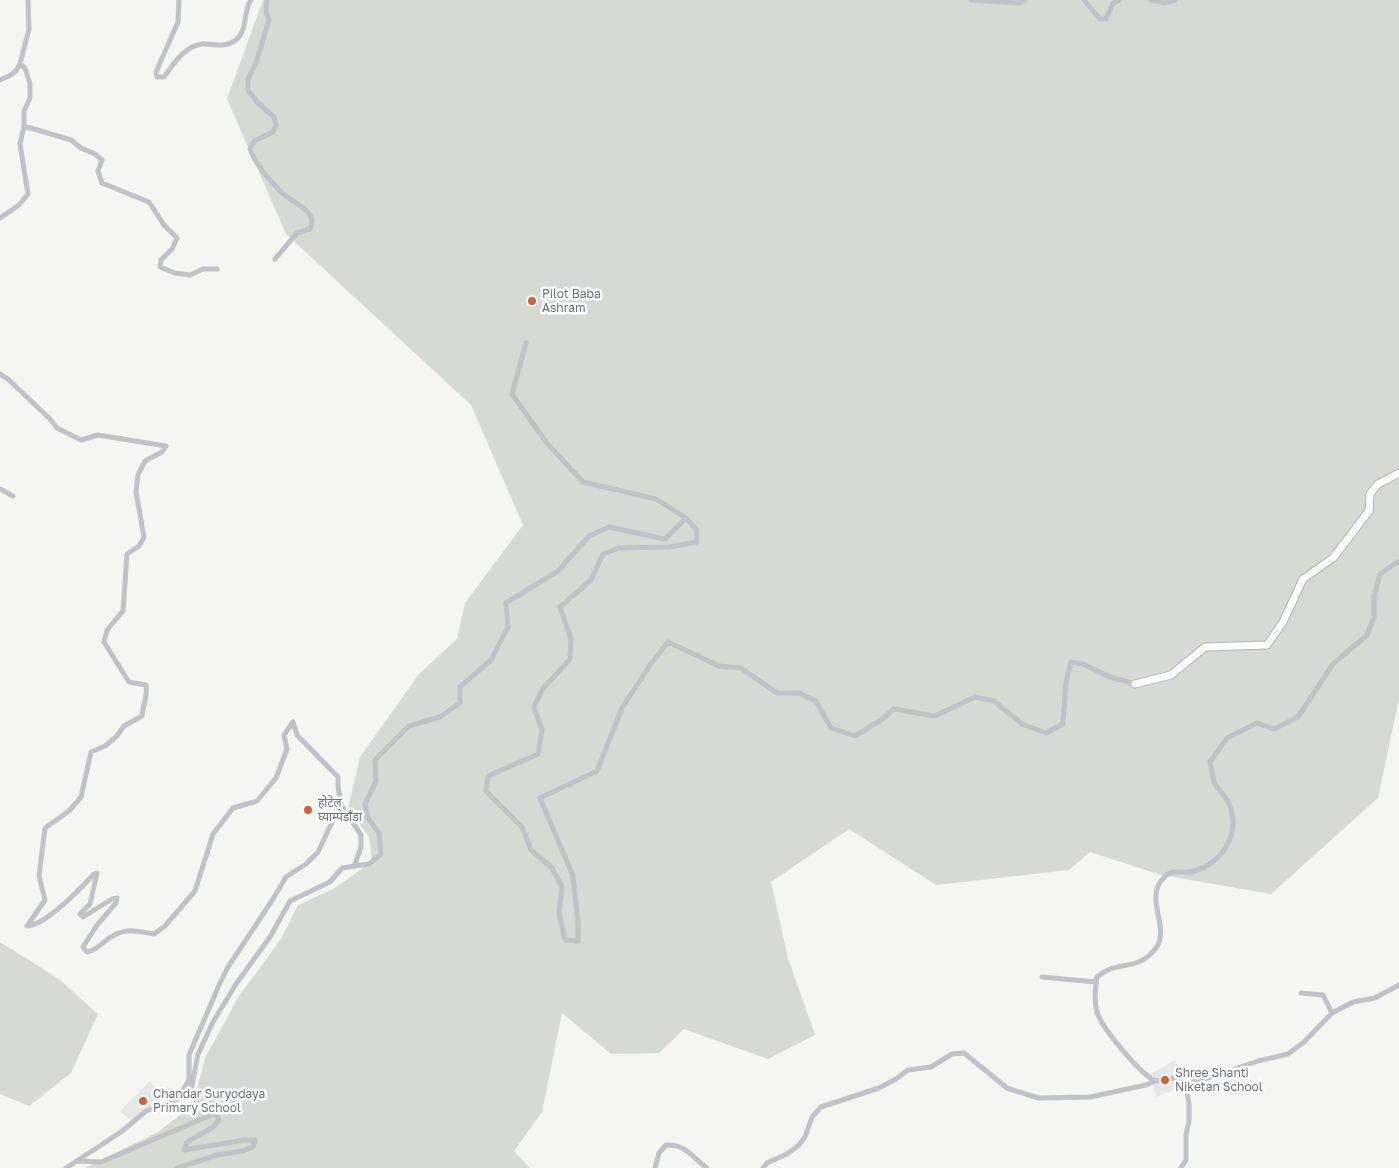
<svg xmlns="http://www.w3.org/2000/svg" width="1399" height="1168" font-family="'Golos Text','Noto Sans Devanagari',sans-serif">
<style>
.built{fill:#e6e7e6}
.green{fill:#d5dad2}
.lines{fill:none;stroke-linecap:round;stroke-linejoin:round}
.secondary-casing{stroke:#b2b6ba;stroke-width:9}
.street{stroke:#bfc2c6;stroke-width:5}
.secondary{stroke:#fff;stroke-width:7}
.poi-dot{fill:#ce633a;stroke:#fff;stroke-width:2}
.labels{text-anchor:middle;stroke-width:5;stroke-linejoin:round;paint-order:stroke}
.poi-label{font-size:12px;fill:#687480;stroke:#fff;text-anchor:start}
</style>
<rect width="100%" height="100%" fill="#f5f5f2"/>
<path class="built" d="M1175,1060l3,7 2,21 -24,9 -6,-23z
M150,1081l12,14 -11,12 -20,13 -11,-9z"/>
<path class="green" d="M263,0h1136v698l-21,100 -107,96 -110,-19 -71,-23 -21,18 -133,15 -87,-56 -78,53 17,76 27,77 -47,24 -84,-30 -25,24 -48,1 -49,-41 -20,99 -28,39 16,17h-445l73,-36 35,-27 12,-47 34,-62 42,-57 17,-34 35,-16 39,-27 -3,-25 -21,-29 12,-51 59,-83 38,-35 8,-36 58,-78 -52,-120 -185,-171 -59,-135z
M0,942l59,37 39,35 -27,59 -42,33 -29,-12z"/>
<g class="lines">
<defs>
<path id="secondary" d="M1135,684l36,-9 34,-28 62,-2 16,-23 20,-43 30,-21 36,-47 1,-17 8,-10 21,-11"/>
</defs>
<use href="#secondary" class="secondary-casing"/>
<path class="street" d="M179,0l-1,22 -22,50 1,5h7c9,-12 20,-31 38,-33 12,-1 22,5 34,-4 12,-10 7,-29 15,-40
M267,0l-1,11 3,9 -13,43 -8,16v11l10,13 16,14 2,8 -3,7 -19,9 -4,8c6,17 20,31 32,44 9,9 38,18 28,36l-13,4 -22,26
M971,0l48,3 6,-3
M1084,0l16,19h6l7,-16 7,-3
M1151,0l13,3 12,-3
M0,80l9,-4 7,-5 4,-7 9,-35 -1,-29
M24,126l47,14 10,8 14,6 7,6 -4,11 4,12 47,19 15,23 13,13 -5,11 -11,11 -1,7 15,6 15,2 13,-6h14
M0,218l19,-13 9,-11 -8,-50 4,-18v-15l6,-13v-14l-5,-16 -5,-4
M526,343l-14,51 34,48 37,40 73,17 30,19
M0,374l9,6 41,39 7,9 24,12 17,-5 68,11 -4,6 -17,9 -7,14 -2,17 8,45 -5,9 -12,8 -4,57 -16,19 -3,12 25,40 17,3c2,10 -3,20 -4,31l-18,10 -8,11 -11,9 -14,6 -10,45 -12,14 -24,17 -6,48 6,24 -18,26c19,-1 54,-38 67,-52l3,-1 -7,31 -10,10 3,3 29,-18 5,-1 -1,5 -19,22 -14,22 4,5c7,-1 12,-6 17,-10 18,-15 29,-12 50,-8l11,-8 30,-35 18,-57 20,-26 24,-7 19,-23 11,-29 -3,-14 9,-13 4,13 41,42v9l3,19 20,30v12l-7,20
M0,489l13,7
M1042,977l54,5
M1301,993l22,2 9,18
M1155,1081c-15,-8 -53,-52 -58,-69 -3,-11 -2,-24 0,-35 20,-18 40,-4 59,-29 14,-20 -10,-47 5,-67 11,-15 20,-6 34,-10 26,-8 44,-34 36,-62 -4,-13 -10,-15 -16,-25 -3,-6 -3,-16 -5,-22l17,-24 30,-15 17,6 24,-12 35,-53 34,-29 7,-18v-20l6,-23 19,-13
M178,1098l11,-18v-25l31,-72 8,-16 45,-68 13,-22 20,-13 12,-12 17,-36 4,-19
M77,1161l24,1 115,-49 3,7 -6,7 -26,15 -3,8 61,-10h10l-2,7 -10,4 -26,4 -40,13
M66,1168l55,-36 25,-21 30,-11 15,-10 7,-36 15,-32 23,-38 34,-47 20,-36 40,-19 12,-14 27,-4 12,-10 -2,-21 -11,-15 -3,-14 11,-23 -1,-21 34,-34 31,-9 20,-14v-16l31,-27 17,-33 -2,-24 52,-32 31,-35 20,-9 56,12 21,-21 11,12v12l-28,5 -50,1 -16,6 -12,26 -31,27 11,32 -1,20 -28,31 -8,17 8,23 -4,24 -50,22 -2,15 36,36 9,23 21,18 10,19 -3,26 6,27 13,1v-18l-5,-47 -33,-78 57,-27 25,-63 28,-43 18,-23 51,24 22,2 36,25h22l17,8 15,27 24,8 26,-16 13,-11 41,7 40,-19 19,4 28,23 24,9 17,-9 3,-43 5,-19 12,2 27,13 25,7
M655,1168l4,-15 7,-8c21,-1 26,13 41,23
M763,1168l4,-5 20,-9 11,-8 7,-9 7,-20 9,-10 58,-19 17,-9 12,-9 23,-3 21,-13 12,-1 43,35 31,10 52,-1 56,-12 9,-4 20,-3 10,5 14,-2 59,-20 30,-7 16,-12 28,-29 21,-11 22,-4 24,-13
M1181,1168l5,-8v-26l3,-12v-19l-4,-20"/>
<use href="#secondary" class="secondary"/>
</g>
<g class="poi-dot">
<circle cx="532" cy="301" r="5"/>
<circle cx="308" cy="810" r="5"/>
<circle cx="1165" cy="1080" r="5"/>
<circle cx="143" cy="1101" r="5"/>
</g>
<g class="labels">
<g class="poi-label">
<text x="542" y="298">Pilot Baba<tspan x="542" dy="14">Ashram</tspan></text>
<text x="318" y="807">होटेल<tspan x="318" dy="14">घ्याम्पेडाँडा</tspan></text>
<text x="1175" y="1077">Shree Shanti<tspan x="1175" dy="14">Niketan School</tspan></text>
<text x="153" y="1098">Chandar Suryodaya<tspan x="153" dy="14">Primary School</tspan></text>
</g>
</g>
</svg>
